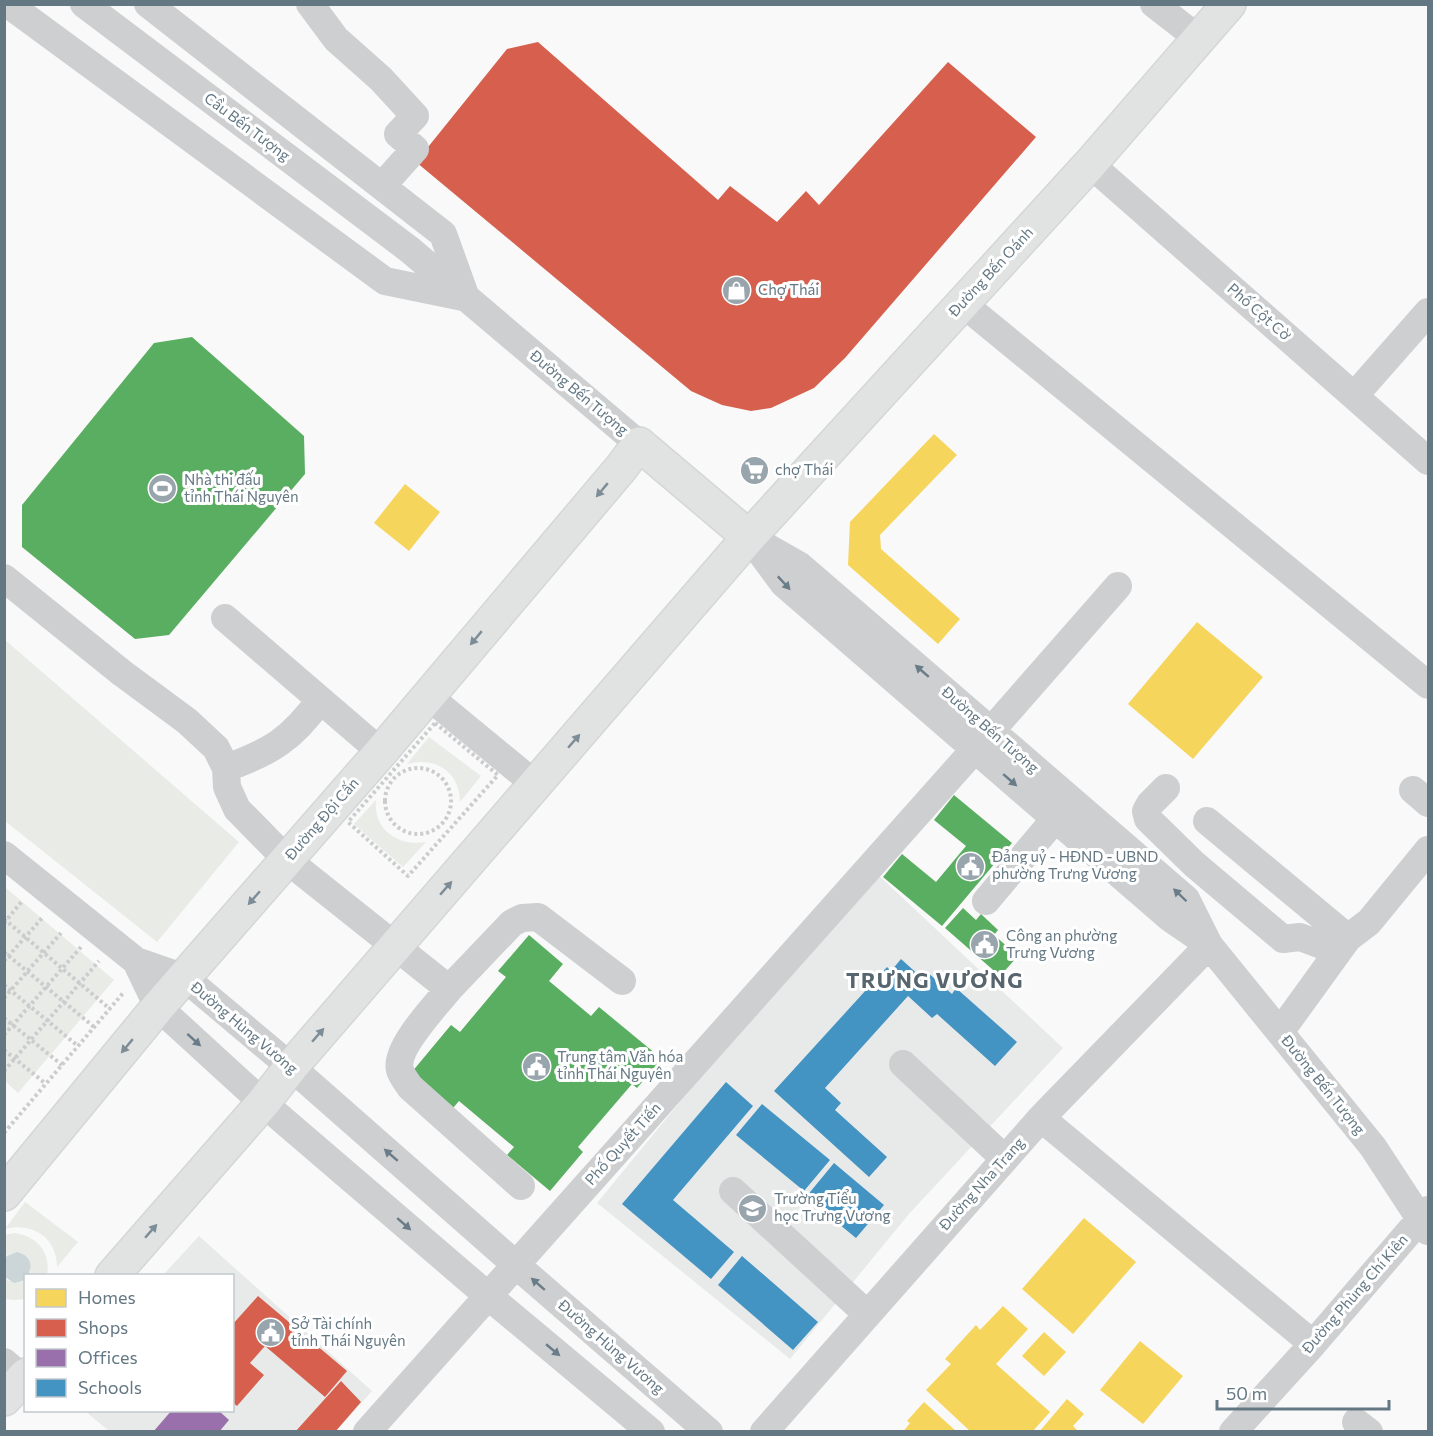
<svg xmlns="http://www.w3.org/2000/svg" width="1433" height="1436" font-family="Commissioner,sans-serif">
<style>
.built{fill:#e8eaea}
.green{fill:#e8ebe6}
.water{fill:#ccd6d8}
.homes{fill:#f6d55c}
.shops{fill:#d6604d}
.offices{fill:#9970ab}
.schools{fill:#4393c3}
.public{fill:#5aae61}
.lines{fill:none;stroke-linecap:round;stroke-linejoin:round}
.major-casing{stroke:#d5d6d7;stroke-width:36}
.path{stroke:#cbcccd;stroke-width:4;stroke-dasharray:3 3;stroke-linecap:butt}
.minor{stroke:#cecfd0;stroke-width:28}
.major{stroke:#e1e2e2;stroke-width:33}
.oneway{fill:#7d8d97}
.oneway2{fill:#697c88}
.labels{text-anchor:middle;stroke-width:6;stroke-linejoin:round;paint-order:stroke}
.street-label{font-size:15px;fill:#647884;stroke:#fff}
.poi-label{font-size:15px;fill:#647884;stroke:#fff;text-anchor:start}
.district-label{font-size:21px;font-weight:bold;letter-spacing:1.5px;fill:#56656e;stroke:#fff}
</style>
<rect width="100%" height="100%" fill="#f9f9f9"/>
<path class="built" d="M876,873l187,175 -154,166 -119,145 -193,-156 119,-145z
M199,1236l173,155 -36,40h-227l-24,-20 147,-1v-134l-69,-1z"/>
<path class="green" d="M4,639l235,203 -82,100 -152,-121z
M429,737l52,39 -21,26c0,-30 -25,-46 -53,-38z
M376,800c-3,30 23,47 50,42l-23,25 -49,-43z
M6,888l108,92 -96,113 -13,-12 -1,-190z
M25,1202l53,40 -21,25c0,-30 -25,-45 -52,-38z
M14,1233c23,3 37,19 33,42h-19l2,-4 -23,-16 -2,2v-22z
M4,1277l5,4 16,-2v20l-10,1 -10,-1z"/>
<path class="water" d="M17,1252c12,3 17,12 11,23l-2,1 -1,4 -11,3 -9,-6v-20z"/>
<path class="homes" d="M934,434l23,21 -77,80 1,14 79,70 -22,25 -90,-79 2,-43z
M405,484l35,28 -31,39 -35,-28z
M1197,622l66,55 -70,82 -65,-55z
M1084,1218l52,44 -63,72 -51,-45z
M1003,1306l25,23 -32,35 54,48 -18,20h-61l-45,-42 25,-26 -6,-5 31,-34 4,5z
M1044,1332l22,20 -22,24 -22,-20z
M1140,1341l43,35 -40,48 -43,-34z
M1067,1399l17,15 -11,12 6,6h-40z
M924,1402l33,30h-54l7,-9 -3,-2z"/>
<path class="shops" d="M538,42l180,158 12,-14 47,36 29,-31 13,14 129,-143 88,75 -191,221 -31,30 -43,20 -20,3 -29,-6 -31,-14 -275,-229 91,-113z
M258,1296l89,75 -22,26 -60,-51 -15,17 14,12 -27,31 -5,-4v-77z
M341,1381l20,21 -26,30h-40z"/>
<path class="offices" d="M172,1410h46l11,10 -10,12h-66z"/>
<path class="schools" d="M901,959l20,18 5,-6 26,23 4,-6 61,54 -22,24 -58,-52 -5,4 -24,-22 -83,92 16,15 -6,7 52,47 -18,20 -95,-86 113,-124 4,4z
M726,1082l27,24 -80,94 61,52 -23,27 -89,-75z
M762,1104l68,56 -26,31 -68,-56z
M834,1163l50,42 -28,33 -50,-41z
M742,1256l76,66 -25,28 -75,-65z"/>
<path class="public" d="M192,337l112,99 1,38 -136,161 -34,4 -113,-92v-42l132,-162z
M954,795l58,48 -70,83 -59,-49 19,-23 34,28 30,-36 -32,-26z
M963,908l13,12 5,-6 17,16 -4,5 24,21 -18,20 -55,-48z
M529,935l34,29 -14,17 42,35 8,-9 63,52 -25,29 -5,-4 -54,63 5,5 -33,39 -43,-36 7,-8 -55,-46 -6,7 -42,-35 40,-48 9,7 46,-55 -8,-6z"/>
<g class="lines">
<defs>
<path id="major" d="M4,1194l154,-187 223,-255 240,-284 18,-24 110,93
M112,1276l151,-173 28,-36 458,-530 341,-373 139,-160
M4,1399l22,-24"/>
</defs>
<use href="#major" class="major-casing"/>
<path class="path" d="M435,723l63,52 -90,101 -60,-54z
M385 801a33 33 0 1 1 66 0a33 33 0 1 1-66 0Z
M4,919l106,90
M4,923l19,-23
M4,952l90,75
M4,961l39,-44
M4,985l74,61
M4,998l57,-65
M4,1018l58,47
M4,1035l77,-88
M4,1050l42,34
M4,1071l95,-110
M4,1133l120,-141"/>
<path class="minor" d="M14,4l-2,3 373,274 78,16
M84,4l326,246 229,194
M148,4l295,230 22,61
M310,4l26,35 45,40 34,37 -17,18 17,15 -33,37
M1154,4l45,35
M1090,164l338,297
M962,303l466,382
M1354,396l74,-84
M749,537l51,29 386,333 23,46 164,202 55,84
M755,545l29,39 386,334 35,24
M4,578l118,95 65,48 29,27 10,20 1,19 10,22 50,51 162,129 63,-66 10,-5 16,-1 84,64
M225,618l156,134
M428,696l108,89
M226,768c45,-16 66,-29 94,-68
M1166,788l-16,16 -4,7 2,8 46,45 89,75 17,-2 24,9 24,-8
M1413,790l15,13
M1207,821l141,117
M4,855l132,106 49,17 106,89 224,197 194,168
M986,901l69,-82
M136,961l22,46 105,96 224,192 164,137
M449,989c-13,17 -55,59 -49,81 1,5 7,12 10,17l111,99
M1280,1032l68,-94 21,-16 59,-72
M903,1064l102,95
M1041,1118l272,226
M733,1191l134,123
M4,1362l19,16
M1356,1422l13,10
M367,1432l608,-683 143,-163
M764,1432l277,-314 168,-173
M1233,1432l80,-88 115,-134"/>
<use href="#major" class="major"/>
</g>
<defs><path id="oneway-solid" d="M-6-.8H1V-3.2L6.5 0L1 3.2V.8H-6Z" transform="scale(1.5)"/></defs>
<g class="oneway">
<use href="#oneway-solid" transform="translate(602 490) rotate(130)"/>
<use href="#oneway-solid" transform="translate(476 638) rotate(130)"/>
<use href="#oneway-solid" transform="translate(574 741) rotate(-49)"/>
<use href="#oneway-solid" transform="translate(446 888) rotate(-49)"/>
<use href="#oneway-solid" transform="translate(254 898) rotate(131)"/>
<use href="#oneway-solid" transform="translate(318 1035) rotate(-49)"/>
<use href="#oneway-solid" transform="translate(127 1046) rotate(130)"/>
<use href="#oneway-solid" transform="translate(151 1231) rotate(-49)"/>
</g>
<g class="oneway2">
<use href="#oneway-solid" transform="translate(784 583) rotate(47)"/>
<use href="#oneway-solid" transform="translate(922 671) rotate(-139)"/>
<use href="#oneway-solid" transform="translate(1010 780) rotate(41)"/>
<use href="#oneway-solid" transform="translate(1180 895) rotate(-136)"/>
<use href="#oneway-solid" transform="translate(194 1040) rotate(42)"/>
<use href="#oneway-solid" transform="translate(391 1155) rotate(-139)"/>
<use href="#oneway-solid" transform="translate(404 1224) rotate(41)"/>
<use href="#oneway-solid" transform="translate(538 1284) rotate(-139)"/>
<use href="#oneway-solid" transform="translate(553 1350) rotate(40)"/>
</g>
<defs>
<symbol id="shop-disc" viewBox="-11 -11 22 22"><circle r="9.5" fill="#98a5ad" stroke="#fff"/><path d="M-5-2.5h2.3a2.7 3.5 0 0 1 5.4 0H5L5.5 6h-11ZM-1.5-2.5h3a1.5 2.3 0 0 0-3 0Z" fill="#fff"/></symbol>
<symbol id="supermarket-disc" viewBox="-11 -11 22 22"><circle r="9.5" fill="#98a5ad" stroke="#fff"/><path d="M-6-5.5h2.5l.6 2H6L4.5 2H-2.5L-4.4-4H-6ZM-1.5 3.2a1.3 1.3 0 1 0 .1 0ZM3 3.2a1.3 1.3 0 1 0 .1 0Z" fill="#fff"/></symbol>
<symbol id="stadium-disc" viewBox="-11 -11 22 22"><circle r="9.5" fill="#98a5ad" stroke="#fff"/><path d="M0-5a6.5 5 0 1 0 0 10a6.5 5 0 1 0 0-10ZM-3.5-1.8h7v3.6h-7Z" fill="#fff"/></symbol>
<symbol id="civic-disc" viewBox="-11 -11 22 22"><circle r="9.5" fill="#98a5ad" stroke="#fff"/><path d="M-.6-6.5H3V-4.5H.6V-3L4-1V1h2V6H-6V1h2V-1L-.6-3ZM-1.2 2.5V6h2.4V2.5Z" fill="#fff"/></symbol>
<symbol id="school-disc" viewBox="-11 -11 22 22"><circle r="9.5" fill="#98a5ad" stroke="#fff"/><path d="M0-5L7-2L0 1L-7-2ZM-4 1L0 2.5L4 1V4Q0 6-4 4Z" fill="#fff"/></symbol>
</defs>
<g fill-rule="evenodd">
<use href="#shop-disc" x="720" y="274" width="33" height="33"/>
<use href="#supermarket-disc" x="738" y="454" width="33" height="33"/>
<use href="#stadium-disc" x="146" y="472" width="33" height="33"/>
<use href="#civic-disc" x="954" y="850" width="33" height="33"/>
<use href="#civic-disc" x="968" y="928" width="33" height="33"/>
<use href="#civic-disc" x="520" y="1050" width="33" height="33"/>
<use href="#school-disc" x="736" y="1192" width="33" height="33"/>
<use href="#civic-disc" x="254" y="1316" width="33" height="33"/>
</g>
<g class="labels">
<g class="street-label">
<text transform="translate(247 127) rotate(37)" y="5">Cầu Bến Tượng</text>
<text transform="translate(991 272) rotate(-47)" y="5">Đường Bến Oánh</text>
<text transform="translate(1259 312) rotate(41)" y="5">Phố Cột Cờ</text>
<text transform="translate(579 393) rotate(40)" y="5">Đường Bến Tượng</text>
<text transform="translate(990 730) rotate(41)" y="5">Đường Bến Tượng</text>
<text transform="translate(322 819) rotate(-49)" y="5">Đường Đội Cấn</text>
<text transform="translate(244 1028) rotate(40)" y="5">Đường Hùng Vương</text>
<text transform="translate(1323 1085) rotate(51)" y="5">Đường Bến Tượng</text>
<text transform="translate(623 1144) rotate(-48)" y="5">Phố Quyết Tiến</text>
<text transform="translate(982 1184) rotate(-48)" y="5">Đường Nha Trang</text>
<text transform="translate(1355 1294) rotate(-49)" y="5">Đường Phùng Chí Kiên</text>
<text transform="translate(611 1347) rotate(41)" y="5">Đường Hùng Vương</text>
</g>
<g class="poi-label">
<text x="758" y="295">Chợ Thái</text>
<text x="775" y="475">chợ Thái</text>
<text x="184" y="485">Nhà thi đấu<tspan x="184" dy="17">tỉnh Thái Nguyên</tspan></text>
<text x="992" y="862">Đảng uỷ - HĐND - UBND<tspan x="992" dy="17">phường Trưng Vương</tspan></text>
<text x="1006" y="941">Công an phường<tspan x="1006" dy="17">Trưng Vương</tspan></text>
<text x="557" y="1062">Trung tâm Văn hóa<tspan x="557" dy="17">tỉnh Thái Nguyên</tspan></text>
<text x="774" y="1204">Trường Tiểu<tspan x="774" dy="17">học Trưng Vương</tspan></text>
<text x="291" y="1329">Sở Tài chính<tspan x="291" dy="17">tỉnh Thái Nguyên</tspan></text>
</g>
<g class="district-label">
<text x="935" y="988">TRƯNG VƯƠNG</text>
</g>
</g>
<rect width="1433" height="1436" fill="none" stroke="#647884" stroke-width="12"/>
<rect x="24" y="1274" width="210" height="138" fill="#ffffff" stroke="#c1c9ce" stroke-width="1.5"/>
<rect x="36" y="1289" width="30" height="18" fill="#f6d55c" stroke="#c1c9ce" stroke-width="1.5"/>
<text x="78" y="1304" font-size="18" fill="#647884">Homes</text>
<rect x="36" y="1319" width="30" height="18" fill="#d6604d" stroke="#c1c9ce" stroke-width="1.5"/>
<text x="78" y="1334" font-size="18" fill="#647884">Shops</text>
<rect x="36" y="1349" width="30" height="18" fill="#9970ab" stroke="#c1c9ce" stroke-width="1.5"/>
<text x="78" y="1364" font-size="18" fill="#647884">Offices</text>
<rect x="36" y="1379" width="30" height="18" fill="#4393c3" stroke="#c1c9ce" stroke-width="1.5"/>
<text x="78" y="1394" font-size="18" fill="#647884">Schools</text>
<path d="M1217 1400v9h172v-9" fill="none" stroke="#647884" stroke-width="3"/>
<text x="1226" y="1400" font-size="18" fill="#647884" stroke="#ffffff" stroke-width="4.5" paint-order="stroke">50 m</text>
</svg>
